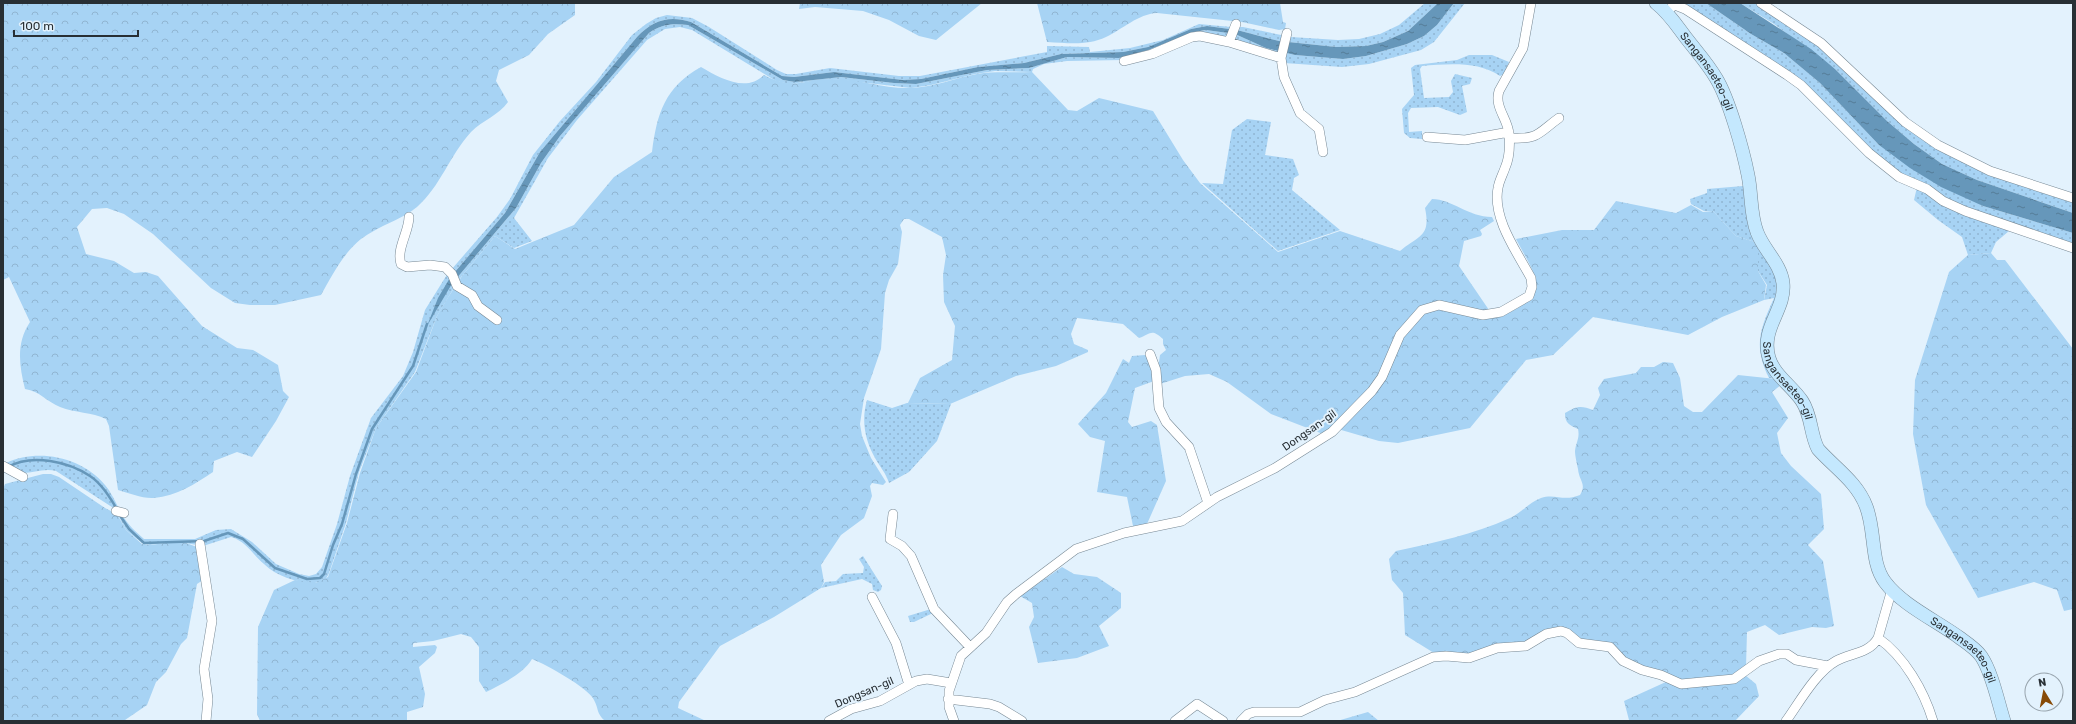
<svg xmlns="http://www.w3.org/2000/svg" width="2076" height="724" font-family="Rubik,sans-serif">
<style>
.grass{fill:url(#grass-dots)}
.forest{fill:url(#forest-crowns)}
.water{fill:url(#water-ripples)}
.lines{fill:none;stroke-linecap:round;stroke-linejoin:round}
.stream{stroke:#6697ba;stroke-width:2.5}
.street-casing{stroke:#778894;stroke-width:10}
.secondary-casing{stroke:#778894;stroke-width:14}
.street{stroke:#fff;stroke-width:9}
.secondary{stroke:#c4e8fe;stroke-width:13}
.labels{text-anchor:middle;stroke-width:4;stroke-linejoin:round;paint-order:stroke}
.street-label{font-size:11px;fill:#282f34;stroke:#e3f2fd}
</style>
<defs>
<pattern id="grass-dots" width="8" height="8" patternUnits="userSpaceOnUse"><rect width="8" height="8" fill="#a7d3f4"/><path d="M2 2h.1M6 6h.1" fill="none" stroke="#90b5d2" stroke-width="1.8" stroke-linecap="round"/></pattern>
<pattern id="forest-crowns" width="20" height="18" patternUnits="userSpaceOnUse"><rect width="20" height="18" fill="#a7d3f4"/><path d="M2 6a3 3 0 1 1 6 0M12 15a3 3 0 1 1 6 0" fill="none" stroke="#90b5d2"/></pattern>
<pattern id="water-ripples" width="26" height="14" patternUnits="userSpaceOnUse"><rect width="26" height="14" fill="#6697ba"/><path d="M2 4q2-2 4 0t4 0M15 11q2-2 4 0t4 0" fill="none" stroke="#547c98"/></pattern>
</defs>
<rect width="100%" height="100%" fill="#e3f2fd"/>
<path class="grass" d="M1425,3h13l-30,28 -25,11 -17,4 -30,1 -57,-6 -42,-11 -30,-4 -16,3 -43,18 -25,5 -62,2 -37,9 -46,4 -57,12 -18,1 -69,-8 -40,5 -12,-1 -91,-54c-22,-7 -38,-2 -54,15l-97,115 -35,61 -51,60 -3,-3 46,-53 13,-18 23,-44 27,-34 36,-39 36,-47 14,-11 10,-6 11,-3 25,3 17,9 68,43 9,4h10l34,-6 69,8h21l127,-24v-6l42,1 1,5 40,-4 33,-8 36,-16 32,3h12l48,10 47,3 21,-1 21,-5 19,-9z
M1454,3h11l-31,39 -13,8 -52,14 -27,3 -58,-4 -71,-29 -44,10 -47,16 -55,1 -23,3 -11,5 -1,3 -37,-1 -20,3 -44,11 -20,3 -79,-9 -43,5 -13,-3 -84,-51 -12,-3 -15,2 -18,11 -70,80 -29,38 -34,60 18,23 -18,7 -19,-12 -38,46 -1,-3 60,-71 25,-45 19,-27 89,-103c12,-9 24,-10 39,-8l95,55 12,2 46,-5 53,6 22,1 71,-14 42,-2 38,-11 52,1 87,-28 29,4 31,14 29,7 48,4 23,-3 41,-12 17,-8 13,-11z
M1678,3h28l45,31 33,19 36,30 59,62 104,61 90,27v13l-87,-29 -81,-39 -22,-16 -63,-61z
M1740,3h16l50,32 130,112 137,53v13l-96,-33 -35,-16 -28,-20 -27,-23 -52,-52 -61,-45z
M1469,55h23l17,7 -5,12 -4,2c-22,-15 -52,-12 -78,-10l-2,3 4,29 25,-1 4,-5 -2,-11 4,-7 17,4 -2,6 -8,2 5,26 -7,3 -22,-8 -27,1 -3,5 1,19 13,-1v8l-12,-1 -6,-5 -2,-24 12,-14 -3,-27 4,-3 42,-5z
M1247,119l24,3 -6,33 28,4 6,16 -5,3 -2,12 48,40 -62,21 -76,-68 21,1 9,-54z
M1743,186l12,56 -19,-6 -23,-25h-9l-13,-7 -1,-5 17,-6v-4z
M1917,187l92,44 -13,11 -5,11 -23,2 -6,-18 -24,-17 -24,-20z
M1758,248l13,15 8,23 -8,28 5,65 -7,-1c-16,-32 -9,-49 5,-80l-10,2 3,-15 -9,-14z
M448,273l7,13 -18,30 -22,56 -39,56 -17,44 -13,51 -17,50c-3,8 -9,10 -17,10 -16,-1 -36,-7 -48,-19 -11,-9 -18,-23 -33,-27l-28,9 -30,-5 -23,4 -8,-2 -16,-13 -11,-21 -59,-38c-12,-3 -22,2 -33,2 -8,0 -13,-3 -20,0l3,-10c32,-15 76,-6 99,22 7,8 11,19 17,29 5,10 14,18 22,25h51l21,-9 15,-1 21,13 24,22 23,10 10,2 7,-2 6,-7 15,-43 13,-48 21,-58 32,-42 10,-24 12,-42z
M867,400l25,8 15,-5 44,1 -14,37 -28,31 -20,11c-3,-10 -9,-16 -14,-25 -10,-18 -14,-37 -8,-58z
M863,556l19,30 -1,4 -3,2 -5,-2 -1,-6 -10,-5 -41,9 4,-6 11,-1 7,-7 20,-1 1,-6 -5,-8z
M931,609l2,4 -19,9h-4l-2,-6z"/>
<path class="forest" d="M3,3h572v12l-27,19 -19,21 -30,15 -3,11 12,21c-9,13 -25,18 -37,30 -21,23 -31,55 -54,75 -13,11 -30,16 -45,25 -24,12 -38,40 -51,63l-46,10h-25l-15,-2 -24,-15 -58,-54 -29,-20 -17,-6 -15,1 -15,18 9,27 28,7 20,12 12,-1 12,4 44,50 35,22 16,2 25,15 5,26 6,6 -13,24 -24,36 -15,-5 -23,9 -1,11c-18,12 -36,24 -59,26 -11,1 -25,-5 -36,-8l-9,-64 -3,-7c-14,-7 -31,-6 -46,-12 -13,-5 -20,-16 -35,-18 -6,-24 -9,-46 5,-67l-21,-45 -6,3z
M800,3h182l-46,37 -17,-4 -30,-16 -26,-9 -48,-4 -16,2z
M1037,3h243l3,19 3,1 -1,6 -6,1 -37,-8 -85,-9c-19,1 -34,16 -51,24 -19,9 -38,6 -59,5z
M701,67c19,11 45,26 63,8 30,16 39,4 68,4 27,0 53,10 79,9 23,-1 44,-10 66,-14 18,-3 36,-1 55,-2l36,38 9,1 22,-13 54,13 30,49 17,23 78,69 62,-21 60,20c19,-16 31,-14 25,-43l7,-9c20,0 36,18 60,18l2,4 -14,9 2,4 -1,2 -17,5 -5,25 30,44 17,4c48,-21 28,-40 10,-75l46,-9h32l22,-29 60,12 15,-8 12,7 10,-1 23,25 19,6 3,6v23l8,14 -2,15 -42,17 -34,18 -95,-18 -40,38 -27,5 -56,68 -72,15 -19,-2 -48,-14 -8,7 -52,-20 -44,-32 -18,-8 -24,2 -25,8 -2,-15 2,-14 6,-5 -3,-6v-5c-12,-11 -12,-5 -24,-1l-16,-14 -46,-6 -6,16 3,10 14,6v2l-32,14 -40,10 -66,28 -42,-1 12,-25 32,-18 3,-34 -11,-24 -1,-27 3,-20 -4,-18 -33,-18h-5l-4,6 2,7 -4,32 -9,16 -4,13 -4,56 -17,49 -4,26 2,12 9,22 15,24 -3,3 -11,-2 -2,3 2,10 -8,22 -23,17 -20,30 3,17 -3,6 -47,29 -54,29 -41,56 -1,6 28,13h-101c-9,-8 -6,-12 -11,-21 -5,-12 -49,-36 -62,-41 -9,15 -30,25 -46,33l-7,-11v-34l-8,-10 -10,-3 -28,7 -19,2 -1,1v3l22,-2 2,2 -2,6 -16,14 6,27 -2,13 -16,5v9h-147l-3,-7 1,-87 16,-37 21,-10 21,3 12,-6 19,-54 13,-50 16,-45 40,-56 21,-56 10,-17 15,-23 33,-40 20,13 59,-24 40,-48 38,-25c5,-39 13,-65 49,-85z
M1991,253l6,7h8l68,89v260l-9,2 -7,-21 -23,-8 -56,16 -52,-93 -13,-71 2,-54 34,-108 19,-17z
M1145,355l7,10 2,16 -19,7 -7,34 4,5 19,-6 6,4 9,56 -19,43 -14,2 -6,-29 -30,-5 8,-51 -15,-4 -12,-13 28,-31 17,-34 6,4 3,-7z
M1663,362l10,1 7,15 4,28 9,6h9l36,-37 38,4 5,6 -9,7 16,26 -11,15 4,20 10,13 30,28 3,35 -16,16 15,16 11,65 -8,2 -14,-1 -33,8 -14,-10 -18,7 -1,35 -7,7 -49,8 -47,-14 -25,-15 -35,-10 -14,-12 -101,25 -34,-3 -29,-18 -2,-42 -11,-13 -3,-21 7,-8c41,-9 76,-16 114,-33 11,-5 20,-16 31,-20 14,-5 22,4 39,-3 7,-11 -1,-14 -2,-26 -1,-5 -3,-13 -3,-18 1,-9 5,-13 3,-22 -9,-4 -13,-6 -13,-16 11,-7 16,-8 28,-3l7,-15 -2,-7 6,-9 32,-6 5,-6h13z
M43,474h8l8,3 46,31 12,6 9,16 16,14 8,1 23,-3 13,1 11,4 6,33 -6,4 -10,54 -6,6 -15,28 -10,10 -9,23 -22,15 -122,1v-232l2,-5z
M1062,567l12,7 23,3 24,16v15l-22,18 10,20 -32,12 -39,5 -9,-36 5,-10 -2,-14 -12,-7z
M1745,675l11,9 3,12 -24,25 -106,-1 -5,-19 44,-20z
M1368,712l11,9h-42z"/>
<path class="water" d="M1438,3h16l-17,22 -13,11 -17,8 -41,12 -23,3 -48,-4 -29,-7 -31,-14 -29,-4 -12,2 -46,18 -29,8 -52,-1 -38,11 -42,2 -71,14 -22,-1 -53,-6 -46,5 -12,-2 -95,-55c-15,-2 -27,-1 -39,8l-89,103 -19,27 -25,45 -60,71 -2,-6 51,-60 35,-61 97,-115c16,-17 32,-22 54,-15l91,54 12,1 40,-5 69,8 18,-1 57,-12 46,-4 37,-9 62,-2 25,-5 43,-18 16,-3 30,4 42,11 57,6 30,-1 17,-4 25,-11z
M1706,3h34l71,46 24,20 52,52 27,23 28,20 35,16 96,33v20l-90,-27 -42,-19 -31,-19 -31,-23 -59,-62 -36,-30 -33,-19z
M451,276l2,6 -26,44 11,-28z"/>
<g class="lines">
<path class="stream" d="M8,467c24,-14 61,-5 82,9 12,8 20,22 27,33
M119,514l10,15 15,14 60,-2 24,-8 15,6 32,29 32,11 13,-1 4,-4 9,-29 9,-21 14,-50 16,-45 41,-63 14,-42"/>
<defs>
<path id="street" d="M1761,3l60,40 84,79 33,23 52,26 83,27
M1666,11l9,-6 10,4 102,66 14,10 68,68 30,24 28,12 16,12 22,10 108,37
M1287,33l-6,25 3,19 16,36 19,16 4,23
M1229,42l7,-18
M1124,61l28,-7 40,-17 8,-1 29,6 52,16
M1427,137l38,3 44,-8
M1509,138c30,2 29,-5 50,-20
M409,217c0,15 -13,32 -8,47l6,3 23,-2 15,2 7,7 5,12 15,9 6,11 19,14
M1150,354l6,16 3,38 7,14 23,25 19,56
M3,466l20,11
M116,511l8,2
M893,514l-3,25 12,7 9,10 23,53 36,38
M200,544l12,77 -8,48 4,30 -2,22
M872,597l24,46 13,42
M1878,638c26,18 46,53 55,83
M948,699l42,5 9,3 23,14
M829,721l22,-12 29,-8 36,-20 11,-2 24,4
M954,721l-5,-14v-16l12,-35 25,-23 21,-31 9,-8 60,-45 48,-16 58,-12 35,-24 58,-29 57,-36 40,-41 10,-14 18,-42 22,-25 17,-5 44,10 18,-3 28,-16 3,-9 -1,-9c-14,-26 -39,-60 -33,-90 1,-7 5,-14 7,-20 5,-11 5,-23 4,-34 -1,-15 -15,-27 -10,-43l24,-43 8,-45
M1175,721l22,-17 26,17
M1241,721l7,-7 6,-2h46l25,-12 30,-8 78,-35 13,-1 23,2 28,-10 29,-2 20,-12 15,-3 6,2 12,10 31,4 13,14 19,9 19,5 20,9 53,-5 25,-18 20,-7h8l9,6 32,6
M1786,721c13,-18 30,-49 50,-60 14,-8 33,-7 42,-23l14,-49"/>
<g id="secondary">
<path id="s1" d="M1656,3c13,10 21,23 31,36 10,13 21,25 29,39 13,21 27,72 32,97 4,19 2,39 9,57 6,17 24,32 26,51 3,27 -23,45 -14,75 5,17 23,28 33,43 10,15 8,33 16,48 17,19 39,33 48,57 10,25 4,56 19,76 17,23 52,39 75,56 7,5 16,11 21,18 11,16 17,46 23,65"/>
</g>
</defs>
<use href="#street" class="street-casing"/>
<use href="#secondary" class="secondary-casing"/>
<use href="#street" class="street"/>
<use href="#secondary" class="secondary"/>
</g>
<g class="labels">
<g class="street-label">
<text dy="4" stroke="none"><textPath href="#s1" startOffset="86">Sangansaeteo-gil</textPath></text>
<text dy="4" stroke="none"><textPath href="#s1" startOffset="421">Sangansaeteo-gil</textPath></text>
<text transform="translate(1309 430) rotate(-35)" y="4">Dongsan-gil</text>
<text dy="4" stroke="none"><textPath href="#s1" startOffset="757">Sangansaeteo-gil</textPath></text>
<text transform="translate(864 692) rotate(-23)" y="4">Dongsan-gil</text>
</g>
</g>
<rect width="2076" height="724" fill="none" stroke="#282f34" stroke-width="8"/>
<g transform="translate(2044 692) rotate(350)"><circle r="19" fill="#e3f2fd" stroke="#98a4ad"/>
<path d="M0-3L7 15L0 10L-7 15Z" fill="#874a07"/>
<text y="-6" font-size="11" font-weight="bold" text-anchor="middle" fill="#282f34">N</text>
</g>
<path d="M14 30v6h124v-6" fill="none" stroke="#282f34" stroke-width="2"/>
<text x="20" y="30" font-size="12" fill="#282f34" stroke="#e3f2fd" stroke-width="3" paint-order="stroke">100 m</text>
</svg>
